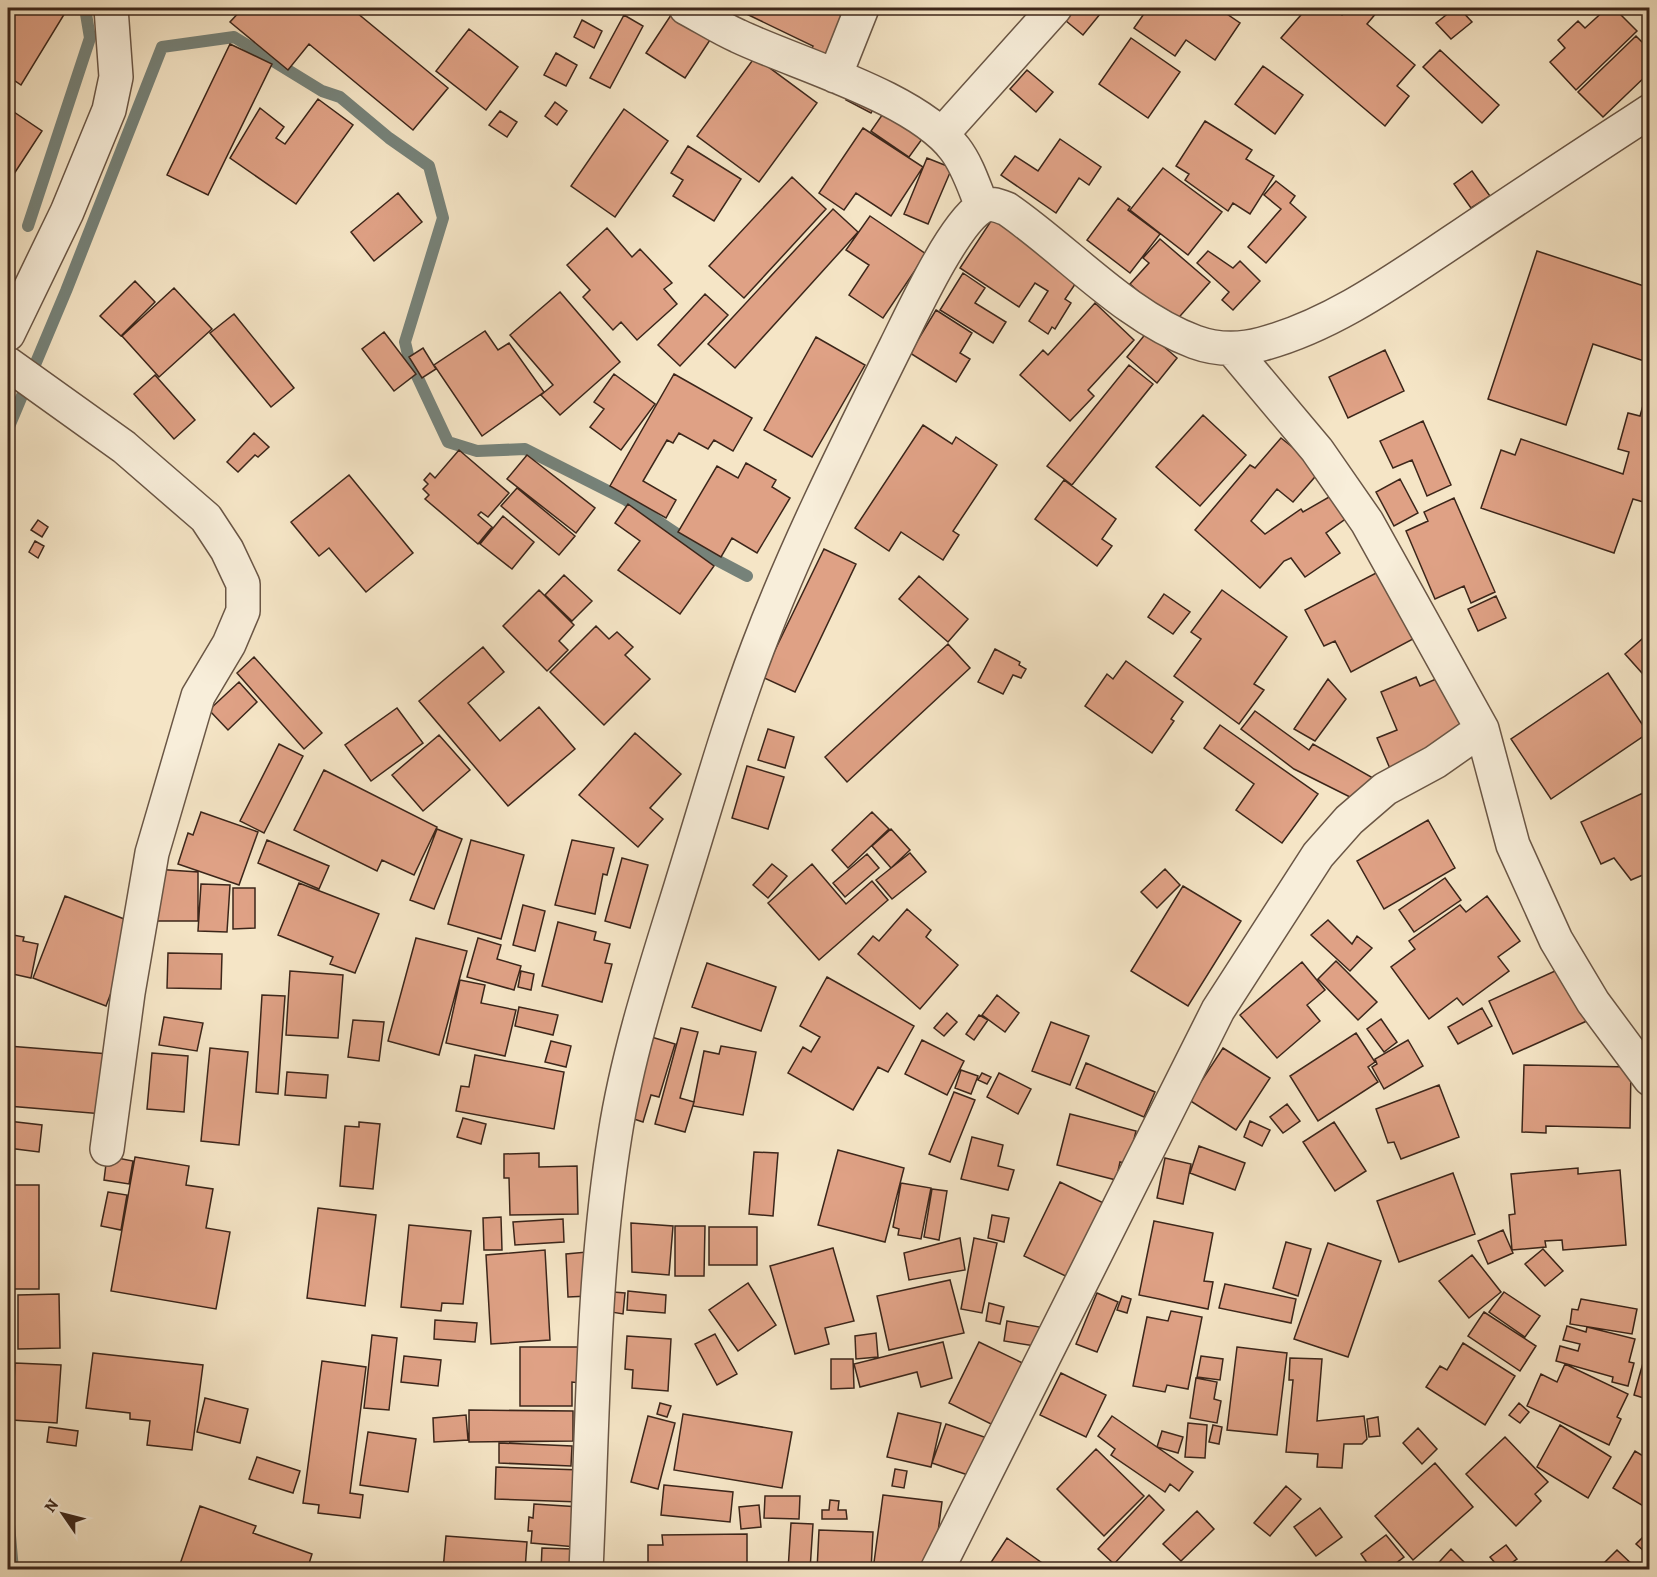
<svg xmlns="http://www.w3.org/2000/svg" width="1657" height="1577" font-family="Alegreya,serif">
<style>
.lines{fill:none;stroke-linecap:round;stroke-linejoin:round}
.stream{stroke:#768279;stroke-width:12}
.building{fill:#dfa185;stroke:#3c261a;stroke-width:1.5}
.minor-casing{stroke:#6a5645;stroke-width:36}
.minor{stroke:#f8eeda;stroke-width:33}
</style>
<rect width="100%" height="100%" fill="#f5e5c6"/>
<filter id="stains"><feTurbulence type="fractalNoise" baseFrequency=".00333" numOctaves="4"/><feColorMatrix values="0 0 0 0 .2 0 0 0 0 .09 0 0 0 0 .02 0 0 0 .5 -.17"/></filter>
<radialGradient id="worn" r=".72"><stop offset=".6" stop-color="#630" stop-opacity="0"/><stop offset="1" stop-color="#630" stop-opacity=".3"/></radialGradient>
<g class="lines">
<path class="stream" d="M28,226l62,-188 -5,-30
M8,266l1,-3
M8,429l58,-138 96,-244 72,-10 88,54 18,6 49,41 40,28 14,52 -38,124 4,17 39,83 29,9 48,-2 101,51 87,58 34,18
M8,1513l5,57"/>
</g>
<path class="building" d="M8,8h60l-47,77 -13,-9z
M243,8h108l97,80 -35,42 -104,-86 -21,26 -58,-48z
M734,8h96l23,15 -20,42 -24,-11 4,-8z
M1067,8h38l-22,27 -23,-19z
M1148,8h70l22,15 -25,37 -29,-20 -11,16 -41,-28z
M1307,8h26l9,7 6,-7h25l5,3 -11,13 48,41 -18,21 12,10 -24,30 -104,-88z
M1455,8h4l13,14 -21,17 -15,-16z
M1607,8h7l23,23 -61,59 -26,-28 15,-14 -7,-8 20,-19 7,7z
M624,15l19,11 -33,62 -20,-10z
M671,15l39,25 -25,38 -39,-25z
M582,20l20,11 -8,17 -20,-11z
M469,29l49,38 -32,43 -50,-39z
M1636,36l14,14v22l-47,45 -25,-25z
M1131,38l49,34 -32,46 -49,-34z
M230,44l42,20 -64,131 -41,-20z
M1440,50l59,55 -17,18 -59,-56z
M556,53l21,12 -11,21 -22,-11z
M755,57l62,46 -58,79 -62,-46z
M1263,66l40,29 -28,39 -40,-30z
M1027,70l26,22 -17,20 -26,-23z
M852,87l26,13 -7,13 -25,-13z
M318,99l35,26 -57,79 -66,-46 30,-50 24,19 -8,11 9,6z
M555,102l12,9 -10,14 -12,-9z
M8,108l34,23 -32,49 -2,-1z
M887,108l38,27 -16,22 -38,-26z
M624,109l44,32 -53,76 -44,-31z
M500,111l17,11 -10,15 -18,-12z
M1205,121l47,29 -6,9 28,17 -24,38 -17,-11 -5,8 -43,-31 4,-6 -13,-8z
M863,128l60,39 -32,49 -35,-23 -12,17 -25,-17z
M1060,139l41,28 -12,18 -10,-7 -23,35 -55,-38 14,-19 23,15z
M688,146l53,33 -27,42 -41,-25 10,-16 -12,-7z
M927,158l25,10 -24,56 -24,-10z
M1163,168l59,44 -34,43 -58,-45z
M1472,171l18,25 -19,12 -17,-24z
M792,177l34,32 -82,89 -35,-32z
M1276,181l19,15 -5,7 16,14 -40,46 -18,-16 33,-38 -17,-14z
M398,193l24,29 -48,39 -23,-29z
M1118,198l12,9 -2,3 32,24 -30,39 -43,-33z
M833,209l25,23 -123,136 -27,-24z
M995,215l87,59 -17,25 6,4 -16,26 -3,-2 -4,7 -19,-13 19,-30 -13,-8 -16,24 -59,-39z
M870,216l56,38 -43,64 -34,-23 20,-30 -23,-15z
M607,228l25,29 8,-8 32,34 -8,6 13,15 -40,36 -16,-18 -8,8 -30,-33 7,-7 -23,-25z
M1160,239l50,43 -36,41 -44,-39 19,-21 -6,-5z
M1208,251l25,17 7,-7 20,20 -27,29 -11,-10 7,-8 -32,-29z
M1537,251l107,35 6,-17v94l-57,-19 -27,81 -78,-26z
M963,273l22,15 -10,15 31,19 -13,21 -53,-33z
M135,281l20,21 -34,34 -21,-20z
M174,288l38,41 -53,48 -37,-41z
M560,292l60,70 -60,53 -19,-20 12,-10 -43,-50z
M705,294l23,21 -48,51 -22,-21z
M1095,303l39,37 -46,50 6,6 -24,25 -50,-46 23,-25 5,5z
M936,310l36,23 -12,20 10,6 -14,23 -46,-29z
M234,314l60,74 -23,19 -61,-74z
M485,331l13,19 11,-7 35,49 -62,44 -48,-71z
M384,332l32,42 -22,17 -32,-42z
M1147,332l30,26 -20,25 -30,-26z
M816,337l49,28 -53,92 -48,-27z
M423,348l13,21 -14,9 -13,-21z
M1385,350l19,41 -56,27 -19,-41z
M1129,365l24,19 -81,101 -25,-19z
M614,374l41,30 -34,46 -31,-23 14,-18 -10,-7z
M674,374l78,44 -19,33 -19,-11 -6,9 -29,-16 -6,10 -6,-3 -24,41 33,19 -10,18 -56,-32z
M155,375l40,45 -21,19 -40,-45z
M1650,381v123l-17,-5 -19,54 -133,-45 20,-58 14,5 6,-16 102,35 6,-22 -11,-3 10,-36 12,3z
M1203,415l43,40 -46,51 -44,-39z
M1423,421l28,64 -24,11 -15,-36 -19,8 -13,-27z
M923,425l29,19 4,-7 41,28 -44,66 6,4 -16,25 -42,-28 -12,19 -34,-23z
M254,433l15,14 -11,10 -3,-2 -17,17 -11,-10z
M1281,438l40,32 -28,32 -16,-13 -26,32 14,13 36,-25 2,3 33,-19 15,22 -25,18 14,20 -35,24 -14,-19 -7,3 -24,27 -65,-58 55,-65 5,3z
M459,450l50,43 -21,24 -7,-5 -3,3 14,12 -14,17 -53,-45 4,-4 -6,-6 5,-5 -4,-4 6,-7 5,5z
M527,455l68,53 -19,25 -69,-54z
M746,463l30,17 -4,7 18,11 -33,55 -25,-15 -11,19 -43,-25 39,-66 21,12z
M349,475l64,78 -47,39 -37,-44 -10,8 -28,-34z
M1400,479l18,34 -24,13 -18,-34z
M1064,480l52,39 -14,20 10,7 -15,20 -62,-47z
M517,488l58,48 -16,19 -58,-49z
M1454,498l41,94 -24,11 -7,-17 -29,13 -29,-68 22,-10 -4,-9z
M628,504l86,62 -34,48 -62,-44 22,-29 -25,-18z
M503,516l31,26 -22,27 -32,-25z
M38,520l10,7 -6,10 -11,-7z
M35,541l9,5 -6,12 -9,-6z
M824,549l32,15 -61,128 -33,-15z
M1378,572l35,67 -62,33 -16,-31 -11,5 -19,-36z
M564,575l28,26 -20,20 -27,-26z
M919,576l49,43 -20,23 -49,-43z
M539,590l35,35 -15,16 9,9 -21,21 -44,-45z
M1222,590l65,47 -33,47 10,6 -25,34 -65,-48 27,-37 -10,-7z
M1164,594l26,18 -17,22 -25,-17z
M1496,596l10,22 -28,13 -10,-22z
M596,626l13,13 8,-7 16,15 -8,8 25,24 -46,46 -54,-53z
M1650,632v50l-25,-28z
M948,644l22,24 -123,114 -22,-25z
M483,647l21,25 -36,31 32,38 39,-34 36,42 -67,57 -89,-105z
M995,649l25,13 -1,3 7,4 -5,9 -8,-3 -10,19 -25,-12z
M254,657l68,76 -18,16 -67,-76z
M1126,661l57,41 -12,17 3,2 -22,32 -67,-47 22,-32 6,5z
M1608,673l40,60 -97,66 -40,-60z
M1443,676l26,59 -78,36 -14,-33 20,-8 -16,-38 35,-15 4,9z
M1328,679l18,20 -31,42 -21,-12z
M239,682l18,20 -29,28 -19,-20z
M397,708l26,35 -52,38 -26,-36z
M1255,711l54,39 4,-6 67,38 -14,23 -72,-36 -53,-40z
M1220,725l98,69 -36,49 -46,-33 18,-26 -50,-36z
M768,729l26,8 -9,31 -27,-8z
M635,733l46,41 -31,34 13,11 -25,28 -59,-52z
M439,735l31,35 -47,41 -31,-36z
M279,744l24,12 -39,77 -24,-12z
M747,766l37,11 -16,52 -36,-11z
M324,770l113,57 -23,48 -32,-15 -5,11 -83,-41z
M1643,793l7,14v65l-19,8 -17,-22 -13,6 -20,-42z
M201,812l57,20 -19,53 -61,-21 10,-31 5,2z
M872,812l17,17 -41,39 -16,-18z
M1428,820l27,48 -71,41 -27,-48z
M437,829l25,10 -28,70 -24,-9z
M891,829l19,21 -19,18 -19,-22z
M267,840l62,26 -10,23 -61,-26z
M471,840l53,15 -23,84 -53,-15z
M572,840l42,8 -7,27 -4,-1 -8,40 -40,-9z
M910,853l16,19 -34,27 -16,-19z
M867,854l12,14 -34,29 -12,-14z
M622,858l26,7 -18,63 -25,-7z
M772,864l15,12 -19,22 -15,-13z
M812,864l34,40 26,-23 16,19 -69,60 -51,-57z
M154,869l44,3v49h-44z
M1165,869l15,16 -23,23 -16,-16z
M1445,878l16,22 -47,32 -15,-22z
M299,883l80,31 -24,59 -25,-9 3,-7 -55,-22z
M201,884l29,1 -3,47 -29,-1z
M1183,886l58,35 -53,85 -57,-35z
M233,888h22v40l-22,1z
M65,896l72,28 -31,82 -73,-28z
M1487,896l33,45 -22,16 11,14 -46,34 -6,-7 -28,21 -38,-52 24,-18 -6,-8 51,-36 6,7z
M523,905l22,6 -10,40 -22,-6z
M907,909l24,21 -5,7 32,28 -38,44 -62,-55 15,-18 6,5z
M1328,920l24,24 5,-8 15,12 -22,23 -39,-36z
M558,922l38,10 -2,8 16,4 -5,19 7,1 -10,38 -60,-16z
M8,934l16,3 -1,4 15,3 -7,34 -23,-5z
M416,938l51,13 -28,104 -51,-14z
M478,938l23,7 -4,14 24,7 -7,24 -47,-13z
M168,953l54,1 -1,35 -54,-1z
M1336,961l41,41 -19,18 -40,-41z
M1302,962l23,28 -18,15 13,16 -43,37 -37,-43z
M707,963l69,24 -15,44 -69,-24z
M1566,966l23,54 -76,34 -24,-53z
M290,971l53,4 -5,63 -52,-3z
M521,971l13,3 -3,16 -13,-3z
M827,977l87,49 -26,46 -10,-5 -25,43 -65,-37 15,-26 8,5 9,-15 -20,-11z
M460,980l25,5 -4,18 35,7 -11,46 -59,-13z
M262,995l23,1 -7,98 -22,-2z
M997,995l22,18 -14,19 -23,-17z
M519,1007l39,8 -5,20 -38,-9z
M1482,1008l10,18 -34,18 -10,-17z
M947,1013l10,9 -13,14 -10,-8z
M979,1015l9,5 -14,20 -8,-6z
M164,1017l39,6 -6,28 -38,-6z
M1381,1019l16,23 -13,10 -17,-23z
M353,1020l31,2 -5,39 -31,-4z
M1051,1022l38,14 -19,49 -38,-14z
M681,1028l17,4 -18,66 14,4 -9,30 -30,-8z
M1356,1033l19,29 -7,5 10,15 -60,39 -28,-45z
M648,1036l27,8 -16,53 -8,-2 -8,27 -18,-6z
M922,1040l42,21 -17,34 -42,-21z
M1408,1040l15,26 -39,23 -12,-22 5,-3 -2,-5z
M551,1041l20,5 -5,21 -21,-5z
M8,1046l101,8 -6,60 -95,-8z
M721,1046l35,6 -13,63 -50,-9 11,-55 15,3z
M210,1048l38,4 -9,93 -38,-4z
M1223,1048l47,30 -34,52 -47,-30z
M152,1053l36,3 -4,56 -37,-3z
M475,1055l89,17 -10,57 -98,-18 5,-25 8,1z
M1086,1063l69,29 -11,25 -68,-29z
M1524,1065l107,2 -1,61 -84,-2v7l-24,-1z
M961,1070l17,6 -7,18 -16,-6z
M287,1072l41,3 -2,23 -41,-3z
M982,1073l9,4 -4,7 -9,-4z
M999,1073l32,16 -13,25 -31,-17z
M1439,1085l20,52 -58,22 -7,-17 -6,1 -12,-34z
M954,1092l21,8 -25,62 -21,-8z
M1287,1104l13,17 -17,12 -13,-16z
M1070,1114l66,17 -8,33 -8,-2 -4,18 -59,-15z
M463,1118l23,6 -5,20 -24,-7z
M8,1121l34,4 -3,27 -31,-4z
M1250,1121l20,9 -8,16 -18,-9z
M359,1122l21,2 -7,65 -33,-3 5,-60 14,1z
M1334,1122l32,49 -31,20 -32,-49z
M972,1137l31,8 -5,21 16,4 -6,20 -47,-11z
M1199,1146l46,17 -10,27 -45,-17z
M838,1150l66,18 -19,74 -67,-17z
M754,1152l24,1 -5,63 -24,-2z
M539,1153v14l38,-1 1,48 -68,1 -1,-37h-5v-24z
M107,1156l26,5 -4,23 -25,-4z
M135,1157l54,9 -3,19 27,4 -7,39 24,4 -14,77 -105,-18z
M1165,1158l26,6 -8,40 -26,-6z
M1578,1168v6l42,-4 6,75 -63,5 -1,-10 -17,1 1,6 -34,3 -3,-35 6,-1 -4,-40z
M1453,1173l22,61 -76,28 -22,-61z
M1060,1182l54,26 -36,74 -54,-26z
M901,1183l30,5 -10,51 -23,-4 1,-6 -6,-2z
M8,1185h31v104h-31z
M932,1189l15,2 -8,49 -15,-3z
M108,1192l19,3 -6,35 -20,-4z
M318,1208l58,7 -11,91 -58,-8z
M992,1215l17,3 -5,24 -16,-4z
M501,1217l1,33h-18l-1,-32z
M563,1219l1,23 -49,3 -2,-23z
M1154,1221l59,12 -9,48 9,1 -5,27 -69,-14z
M631,1223l42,3 -4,49 -37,-3z
M409,1225l62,6 -8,73 -21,-1 -1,8 -40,-4z
M675,1226h30l-1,50h-29z
M709,1227h48v38h-48z
M1503,1230l10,23 -25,11 -10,-23z
M960,1238l5,32 -56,10 -5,-27z
M974,1238l23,5 -15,70 -21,-4z
M1286,1242l25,7 -13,47 -25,-8z
M1328,1243l53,18 -33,96 -54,-18z
M833,1248l21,73 -29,7 4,16 -34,10 -25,-88z
M1543,1249l20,22 -18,15 -20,-22z
M545,1250l5,90 -59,4 -5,-89z
M587,1252l2,44 -21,1 -2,-43z
M1472,1255l29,37 -32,26 -30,-37z
M950,1280l14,53 -75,17 -12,-54z
M748,1283l28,42 -38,26 -29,-41z
M1225,1284l71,15 -5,24 -72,-15z
M628,1291l38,4 -1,18 -38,-3z
M613,1292l12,1 -2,21 -12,-2z
M1504,1292l36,24 -15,21 -36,-25z
M1097,1293l21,9 -21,50 -21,-8z
M59,1294l1,54 -42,1v-54z
M1122,1296l9,3 -4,14 -10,-3z
M1581,1299l56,10 -5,25 -62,-10 2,-15 6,1z
M989,1303l15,4 -4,17 -14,-3z
M1171,1311l31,6 -14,72 -21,-4 -2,7 -32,-6 14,-69 21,4z
M1484,1312l52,34 -16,25 -52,-35z
M435,1320l42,3 -2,19 -41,-3z
M1007,1321l38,7 -4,19 -37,-6z
M1567,1326l19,6 1,-5 48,12 -6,23 5,1 -6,23 -16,-4 1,-5 -57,-16 4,-15 18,5 2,-7 -17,-4z
M876,1333l2,24 -22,2 -1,-23z
M715,1334l22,40 -20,11 -22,-41z
M372,1335l25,3 -8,72 -25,-2z
M627,1336l44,3 -3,52 -36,-3 1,-18 -8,-1z
M1650,1338v62l-16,-5z
M943,1342l9,36 -31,9 -4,-15 -57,15 -6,-23z
M979,1342l54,26 -30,62 -54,-27z
M1463,1343l52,33 -30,49 -59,-38 14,-21 7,4z
M520,1347h60v36l-8,-1v24h-52z
M1237,1347l50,6 -10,82 -50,-5z
M93,1353l110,12 -11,85 -45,-5 3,-24 -20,-2v-6l-44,-5z
M404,1356l37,4 -3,26 -37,-4z
M1201,1356l22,3 -3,21 -23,-3z
M1290,1358l32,1 -5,62 47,-5 3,23 -5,5h-18l-2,24 -25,-1 1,-13 -32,-2 7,-72h-4z
M831,1359h22l1,29 -23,1z
M322,1361l44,6 -16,126 13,2 -3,23 -42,-5 1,-8 -16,-2z
M15,1363l46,2 -4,58 -45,-3z
M1565,1364l63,30 -11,23 4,2 -12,26 -82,-39 14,-32 16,8z
M1061,1373l45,22 -20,42 -46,-22z
M1196,1378l21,4 -3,17 7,2 -4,22 -27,-5z
M205,1398l43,11 -8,34 -43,-11z
M660,1403l11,3 -4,11 -10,-3z
M1519,1403l10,9 -9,11 -11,-8z
M469,1410l104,1v30l-104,1z
M898,1413l43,10 -10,44 -44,-10z
M683,1414l109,18 -10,56 -108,-18z
M466,1415l2,25 -34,2 -1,-24z
M648,1416l27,7 -17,66 -27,-7z
M1112,1416l81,56 -14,19 -9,-7 -5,8 -54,-37 4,-6 -17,-13z
M1378,1417l2,19 -11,1 -2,-18z
M1188,1423l19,2 -2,33 -20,-1z
M946,1424l44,15 -13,39 -45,-15z
M1213,1425l9,2 -3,17 -10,-2z
M1560,1425l51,32 -23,41 -51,-31z
M49,1427l29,4 -2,15 -29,-4z
M1418,1428l19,21 -15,15 -19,-21z
M1162,1431l21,6 -5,16 -21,-6z
M368,1432l48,7 -8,53 -48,-7z
M1505,1437l43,45 -13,12 6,7 -25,25 -50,-52z
M499,1443l73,3 -1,20 -72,-3z
M1650,1446v64l-37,-22 22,-37 8,5z
M1096,1449l48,47 -40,40 -47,-47z
M257,1457l43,14 -7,22 -44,-14z
M1435,1463l38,44 -60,53 -38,-44z
M496,1467l85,3 -1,32 -85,-3z
M895,1469l12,2 -3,17 -12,-2z
M664,1485l69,7 -3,30 -69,-7z
M1286,1486l15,13 -31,37 -16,-13z
M883,1495l59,7 -9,68h-60z
M1149,1495l15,15 -50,54 -16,-15z
M765,1496h35l-1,23 -35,-1z
M830,1500l9,1 -1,9h8l1,9h-25v-9h7z
M534,1504l46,3 -4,40 -45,-4 1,-12h-4l1,-14 4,1z
M759,1505l2,22 -20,2 -2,-22z
M200,1506l56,20 -3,7 59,21 -5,16h-129z
M1320,1508l22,29 -26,19 -22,-29z
M1197,1511l17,18 -33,32 -18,-17z
M791,1523l22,1 -3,46h-22z
M819,1530l54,2 -2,38h-54z
M747,1534v36h-99v-25h15l-1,-10z
M1646,1534l4,4v9l-5,5 -9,-8z
M1386,1535l18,22 -17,13h-15l-11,-16z
M446,1536l81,6 -2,28h-82z
M1007,1538l45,32h-66z
M1506,1545l11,14 -16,11 -11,-13z
M542,1548l30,1 -1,21h-30z
M1451,1549l21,21h-40z
M1617,1550l21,20h-41z"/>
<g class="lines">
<defs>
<path id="minor" d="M686,8c17,9 34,20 52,28 59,28 178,61 217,113 13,17 19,38 27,57
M835,76l27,-68
M942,134l113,-126
M8,334l59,-122 42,-102 7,-33 -5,-69
M1232,349l85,101 50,72 115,207 31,116 43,95 37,62 57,77
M8,364l116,83 82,71 21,32 16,34v27l-14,33 -31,52 -46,157 -24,140 -21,156
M586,1570c7,-145 6,-292 29,-435 13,-84 41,-168 66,-249 25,-80 47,-160 77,-239 39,-103 89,-202 138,-301 16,-32 56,-119 84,-138 10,-6 17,-3 27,1 61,42 118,107 188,133 22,8 45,8 67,2 72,-19 137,-67 199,-108 62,-42 125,-83 189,-125
M937,1570l281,-560 100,-155 31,-35 36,-31 50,-27 47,-33"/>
</defs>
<use href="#minor" class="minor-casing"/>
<use href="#minor" class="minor"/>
</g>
<rect width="1657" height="1577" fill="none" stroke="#f5e5c6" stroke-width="30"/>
<rect x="9" y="9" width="1639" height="1559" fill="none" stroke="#3c261a" stroke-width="3"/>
<rect x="15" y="15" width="1627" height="1547" fill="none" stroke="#3c261a" stroke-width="1.5"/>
<g transform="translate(63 1514) rotate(305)" stroke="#f8eeda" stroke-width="4.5" paint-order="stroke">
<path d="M0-4.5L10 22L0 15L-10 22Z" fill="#3c261a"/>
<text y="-9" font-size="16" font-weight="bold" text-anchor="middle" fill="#3c261a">N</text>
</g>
<rect width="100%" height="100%" filter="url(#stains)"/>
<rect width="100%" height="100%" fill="url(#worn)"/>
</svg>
